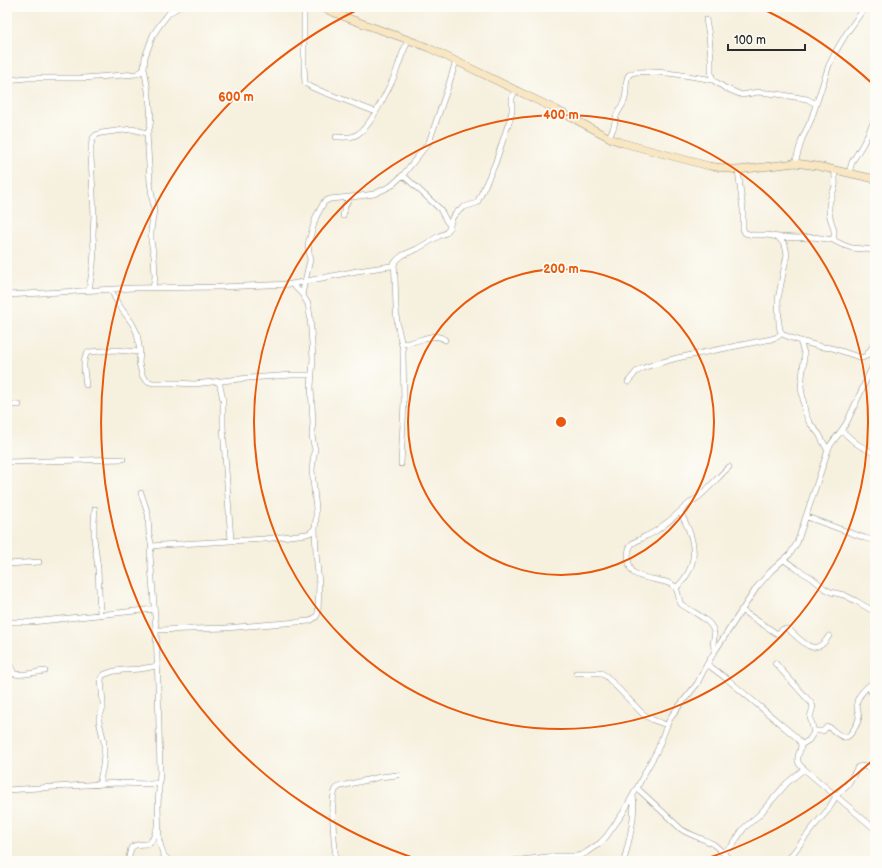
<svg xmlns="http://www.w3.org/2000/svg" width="882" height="868" font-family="'Balsamiq Sans',sans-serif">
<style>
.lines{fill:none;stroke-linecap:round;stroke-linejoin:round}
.minor-casing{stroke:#908e84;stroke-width:6}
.secondary-casing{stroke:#908e84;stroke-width:8}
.minor{stroke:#fff;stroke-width:5}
.secondary{stroke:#f9e7c3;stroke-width:7}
.ring{fill:none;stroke:#e8590c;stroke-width:2}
.centre{fill:#e8590c;stroke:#fdfcf7;stroke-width:2}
.ring-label{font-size:12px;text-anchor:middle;font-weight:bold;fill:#e8590c;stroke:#fdfcf7;stroke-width:3.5;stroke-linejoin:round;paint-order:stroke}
</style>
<rect width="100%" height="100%" fill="#fdfcf7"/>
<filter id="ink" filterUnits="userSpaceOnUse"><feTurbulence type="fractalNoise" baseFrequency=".025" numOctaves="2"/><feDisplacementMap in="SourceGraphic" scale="8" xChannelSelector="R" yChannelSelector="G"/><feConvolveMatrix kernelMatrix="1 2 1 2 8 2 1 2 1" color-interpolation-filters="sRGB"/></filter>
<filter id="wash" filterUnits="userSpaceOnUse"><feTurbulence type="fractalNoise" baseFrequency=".012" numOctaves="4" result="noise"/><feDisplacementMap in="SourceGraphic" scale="16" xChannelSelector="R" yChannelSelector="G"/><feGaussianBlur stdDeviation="0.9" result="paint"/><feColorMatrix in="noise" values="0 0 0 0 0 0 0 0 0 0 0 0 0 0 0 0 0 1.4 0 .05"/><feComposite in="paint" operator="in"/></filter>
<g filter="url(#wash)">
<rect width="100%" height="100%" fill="#f6f0de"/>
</g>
<g filter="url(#ink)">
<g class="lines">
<defs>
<path id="minor" d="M304,7v60l1,16 8,5 63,24
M706,20l3,15 2,23v15l2,7 12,8 17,7 16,-3 19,2 30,5 9,5
M7,80l20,-2h56l54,-4 5,-3 2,-3 1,-11 8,-22 6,-9 10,-13 10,-6
M147,133l3,49 4,28 -3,20v11l3,15 1,21 -2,11
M336,137c6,0 13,1 18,-1 14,-6 23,-27 30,-39 5,-10 10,-18 13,-28 4,-10 6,-20 12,-29
M608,137c2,-2 4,-5 5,-8 2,-5 2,-10 4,-15 3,-6 7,-10 8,-16 2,-6 0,-17 3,-22 7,-11 72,2 85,4
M795,163l7,-24 9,-19 18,-55 7,-14 10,-17 19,-27
M738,170l5,40v19l2,4 8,2h14l11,2 20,1 14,-1 9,1 12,2 10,5 9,3 23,2
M849,173l3,-11 11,-18 12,-25
M403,175l37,34 7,13 3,3
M343,216l2,-10 5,-9
M778,237l7,8 2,9 -9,45 1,25 1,6 2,3 2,2 16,6 22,6 10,1 30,10 4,-2 9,-13
M833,240c4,-12 -4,-18 -4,-30 -1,-9 4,-16 6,-24 1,-5 -1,-11 0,-16
M394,264c2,19 1,38 3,57 1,11 5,21 6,31l1,50 -3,62
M89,290l4,-25 1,-14 -1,-17 1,-19 -3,-58v-12l2,-7 3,-3 5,-2 31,-4 15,4c9,-9 -1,-52 -3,-65
M111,290l7,14 14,19 5,10 3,19 -1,11 2,8 2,6 4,4 6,2h23l18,1 55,-6 43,-3h20
M302,294l8,-34 -2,-16 8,-27 8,-15 6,-3 30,-3 14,-2 17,-8 12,-11 26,-33 19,-55 8,-26
M7,295l126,-7 88,-1 71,-3 65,-13 34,-5 3,-2 3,-4 6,-5 14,-6 22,-13 7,-3 3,-4 3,-11 5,-6 7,-5 13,-4 18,-39 15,-45 2,-8v-13l3,-8
M800,341l4,12v7l-3,27 4,25 4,10 10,12 9,17
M402,344c4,-1 7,-1 10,-2 10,-2 24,-10 33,-2
M219,381l4,19v27l8,114
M628,382l8,-10 7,-4 9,-3 25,-7 94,-19 6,-2 5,-4
M86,385c-1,-10 -5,-26 2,-33l28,-2 24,2
M7,404l12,1
M842,431l15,13 18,10
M7,462l116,-3
M141,493l7,21 1,20 3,13
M95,509l-1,13v16l4,31 2,46
M807,517l58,21 10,3
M784,560l13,9 15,9 13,11 6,3 13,3 12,6 19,11
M7,564l32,-2
M676,588c25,-23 20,-48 4,-76
M741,610l35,23 2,1 5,-5h5c14,11 26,31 41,7
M7,622h25l122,-13
M156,630l70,-2 84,-7 6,-4 2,-4 1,-29 -3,-31 -1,-25 1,-9v-10l-4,-39 1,-9 2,-12 -2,-7 -1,-7 1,-12 -2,-36 2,-29 -3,-42 -2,-12 -6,-10 -10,-10
M7,639l3,25 4,10c10,2 21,-2 31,-3
M715,651c-4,-9 0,-11 -1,-18 -1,-13 -24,-22 -33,-29 -3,-5 -2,-12 -6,-17 -8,-9 -31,-6 -41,-14 -6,-5 -8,-21 -3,-28 3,-4 9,-5 13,-8 8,-3 15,-8 21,-13 9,-6 17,-15 26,-22 4,-3 9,-5 12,-9 9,-8 17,-18 26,-26
M775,663l37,41 1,3 -3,10 4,15 -5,8 -8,5
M707,664l20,15 69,58c11,11 0,14 2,24 0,3 4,6 6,8l71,60
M576,673h25l5,3 37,38 10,6 14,5
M869,686l2,6 4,3
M814,731h9l4,-4h2c10,7 16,18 25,2 2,-3 4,-7 5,-11 0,-6 -3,-11 -2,-16 1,-8 12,-16 18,-22
M99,785l4,-19 1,-13v-11l-5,-21v-3l4,-10v-5l-2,-23 1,-4c11,-7 26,-6 38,-7 6,-1 11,-2 17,-3
M637,788l44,41c10,7 22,9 32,15 7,5 12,12 19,17
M7,790l110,-7 33,1 10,-1
M722,852l9,-5 13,-19 16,-14 27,-31 17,-14
M128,861l3,-13c6,-6 13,-2 18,-5 7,-5 5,-12 9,-17
M170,861l-5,-4 -2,-3 -4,-14 -1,-35 2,-33 -2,-88 -2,-54 -6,-76 1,-6 3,-2 8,-1 102,-6 43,-5 3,-1 5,-5
M336,861c-1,-14 -7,-61 0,-72 2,-2 3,-2 5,-3l39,-9 17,-2
M512,861l44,-5h21l5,-1 5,-3 13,-9 6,-6 17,-24 14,-25 8,-16 12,-21 10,-26 5,-10 25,-31 9,-18 9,-15 42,-64 14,-16 19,-17 7,-11 32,-96c6,-9 13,-16 18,-25l28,-61
M624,861c5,-21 12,-44 9,-66
M787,861l27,-35 14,-16 8,-14 12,-12 10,-17 7,-1 10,5"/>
<path id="secondary" d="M321,7c35,16 72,26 108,41l126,61 57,30 11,4 86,23 29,4 57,-7 22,3 58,13"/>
</defs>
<use href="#minor" class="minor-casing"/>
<use href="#secondary" class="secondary-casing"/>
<use href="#minor" class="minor"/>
<use href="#secondary" class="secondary"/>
</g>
</g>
<g class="ring">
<circle cx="561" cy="422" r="153"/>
<circle cx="561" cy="422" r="307"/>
<path d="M875 758A460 460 0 0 1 699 861M423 861A460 460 0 0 1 359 9M763 9A460 460 0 0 1 875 86"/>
</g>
<circle cx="561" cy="422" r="6" class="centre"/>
<g class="ring-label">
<text x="236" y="101">600 m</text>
<text x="561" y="119">400 m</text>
<text x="561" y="273">200 m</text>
</g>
<rect width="882" height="868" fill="none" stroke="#fdfcf7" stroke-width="24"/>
<path d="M728 44v6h77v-6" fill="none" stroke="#2b2b2b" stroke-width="2"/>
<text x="734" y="44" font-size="12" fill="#2b2b2b" stroke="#fdfcf7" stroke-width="3" paint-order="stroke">100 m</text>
</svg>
